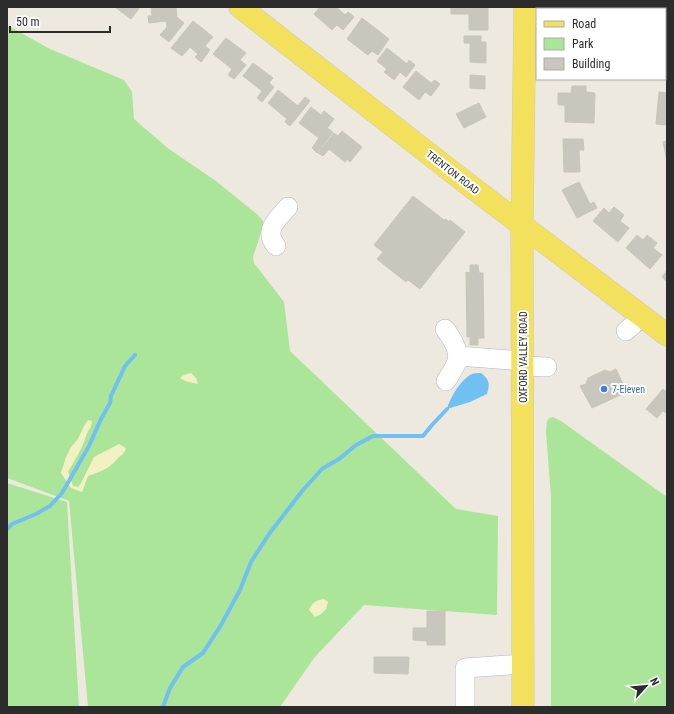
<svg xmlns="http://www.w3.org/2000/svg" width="674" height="714" font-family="'Roboto Condensed',sans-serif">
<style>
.green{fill:#abe59a}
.sand{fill:#f3f1c1}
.water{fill:#70c0f1}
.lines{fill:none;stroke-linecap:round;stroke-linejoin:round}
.stream{stroke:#70c0f1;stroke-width:4}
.building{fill:#c9c6bd;stroke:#c9c5b7}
.minor-casing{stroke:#b2b3c0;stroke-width:20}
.major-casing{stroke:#c8c8c8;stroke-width:23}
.minor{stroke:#fff;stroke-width:19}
.major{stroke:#f3e15e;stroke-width:22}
.shop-dot{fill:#3f7fe0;stroke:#fff;stroke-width:1.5}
.labels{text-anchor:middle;stroke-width:4;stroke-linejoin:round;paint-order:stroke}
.street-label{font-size:10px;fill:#2c2c2c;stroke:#fff}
.shop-label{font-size:10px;fill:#366cbe;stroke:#fff;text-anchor:start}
</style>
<rect width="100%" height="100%" fill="#eee9de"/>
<path class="green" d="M7,25l43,24 74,31 8,12 2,27 35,30 47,32 42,34 5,6v5l-10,31 1,6 30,39 6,49 166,158 42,7 -1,99 -133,-10 -50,53 -34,49h-192l-19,-206 -62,-23z
M553,417l8,4 106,76v210h-116v-210l-5,-65 1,-11 2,-3z
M7,483l60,19 12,205h-72z"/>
<path class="sand" d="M191,373l5,5 2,6 -13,-3 -5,-3 4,-3z
M88,420l4,1c0,6 -4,9 -6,15 -4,13 -11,24 -18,36l5,14 5,1 3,-4 13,-26 25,-13 7,4c-1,5 -4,6 -8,10 -9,11 -16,13 -30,18l-6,16 -11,-4 -10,-15 5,-16 5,-10 7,-8 6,-13z
M324,599l4,3 -2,7 -5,5 -6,3 -6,-7c3,-8 8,-10 15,-11z"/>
<path class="water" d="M481,373c9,7 9,11 6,21l-17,8 -23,7c3,-11 14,-30 25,-35 2,-1 7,-1 9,-1z"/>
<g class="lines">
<path class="stream" d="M7,529l5,-5 24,-10 14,-8 12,-13 27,-47 12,-27 9,-16 1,-7 14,-30 10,-11
M163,707l7,-19 13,-21 20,-14 18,-28 19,-35 11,-28 18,-28 34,-44 19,-21 17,-10 17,-14 17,-9h50l9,-11 15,-16"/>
</g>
<path class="building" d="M115,7h25l-9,12z
M151,7h25l1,10 7,6 -15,19 -9,-7 7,-8 -1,-6 -17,2 -1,-7h4z
M320,7h16l9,8 3,-3 6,5 -11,13 -6,-5 -5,5 -18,-16z
M451,7h37v23h-19v-16h-18z
M566,7h36v2h-36z
M362,18l27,21 -11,16 -6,-4 -4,4 -21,-16z
M193,21l20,16 -8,9 5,4 -9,12 -6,-5 3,-3 -8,-7 -8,9 -11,-8z
M464,36h17v6h5v21l-16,-1v-19h-6z
M226,38l20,15 -6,7 6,5 -12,14 -6,-4 4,-6 -19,-15z
M387,48l20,16 2,-4 6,5 -9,12 -6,-5 -6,8 -10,-8 3,-3 -10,-8z
M253,63l20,15 -4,5 5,4 -12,15 -5,-4 5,-7 -19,-15z
M416,71l15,12 4,-3 5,4 -9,12 -6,-4 -6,8 -16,-13z
M470,75l15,1v13l-15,-1z
M572,86h14v6l9,1 -1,30 -29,-1v-17h-7v-12h13z
M278,90l20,16 7,-9 5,4 -20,25 -5,-4 2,-3 -19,-16z
M659,92l8,1v32l-11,-1z
M479,103l7,14 -22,11 -8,-14z
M311,107l10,8 3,-4 10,8 -7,9 6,4 -16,21 -5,-5 7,-10 -20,-15z
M342,131l20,16 -12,15 -3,-3 -2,3 -16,-13 -6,7 -5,-3 16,-20 4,3z
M563,139h20l1,11h-5l1,22h-16z
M667,141v21l-4,-20z
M579,182l11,22 4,-2 3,6 -20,10 -15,-28z
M413,196l31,24 2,-1 3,3 1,-2 15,12 -45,57 -12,-9 -2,2 -29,-23 6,-7 -9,-7z
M614,207l10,8 -4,6 9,7 -11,14 -25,-21 11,-13 5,5z
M637,235l6,5 4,-5 10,8 -4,5 9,7 -12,14 -24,-21z
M470,265h8l1,8h4l1,65h-6v7h-8v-8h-3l-1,-65 4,1z
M667,270v12l-5,-5z
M616,369l11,23 -35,16 -12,-22 6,-2 2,-6 17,-8 5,2z
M663,389l4,3v22l-4,-3 -6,7 -11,-9z
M427,611h18v34h-18v-4l-14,-1v-12h14z
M374,657h35l-1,17 -34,-1z"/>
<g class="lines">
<defs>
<path id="minor" d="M276,246c-13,-16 1,-26 12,-39
M445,329c6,8 15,22 12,32 -2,7 -7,14 -11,20
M626,331l17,-15
M458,356l65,5
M523,366l24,1
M465,707v-39l58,-4"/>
<path id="major" d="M240,7l225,175 202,153
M523,707l-1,-482 3,-218"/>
</defs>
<use href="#minor" class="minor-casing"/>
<use href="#major" class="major-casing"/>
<use href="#minor" class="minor"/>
<use href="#major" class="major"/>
</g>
<circle class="shop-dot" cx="604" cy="389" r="4"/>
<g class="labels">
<g class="street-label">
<text transform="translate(453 172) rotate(38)" y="4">TRENTON ROAD</text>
<text transform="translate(523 357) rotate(-90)" y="4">OXFORD VALLEY ROAD</text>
</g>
<g class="shop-label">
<text x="612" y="393">7-Eleven</text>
</g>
</g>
<rect width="674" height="714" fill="none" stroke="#2c2c2c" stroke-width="16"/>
<rect x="536" y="8" width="130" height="72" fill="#ffffff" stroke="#ababab"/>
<rect x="544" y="21" width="20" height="6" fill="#f3e15e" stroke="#ababab"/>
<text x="572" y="28" font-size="12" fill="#2c2c2c">Road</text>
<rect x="544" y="38" width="20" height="12" fill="#abe59a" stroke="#ababab"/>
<text x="572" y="48" font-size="12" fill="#2c2c2c">Park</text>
<rect x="544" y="58" width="20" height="12" fill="#c9c6bd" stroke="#ababab"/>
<text x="572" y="68" font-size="12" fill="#2c2c2c">Building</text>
<g transform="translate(646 686) rotate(63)" stroke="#ffffff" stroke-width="3" paint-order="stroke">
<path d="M0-3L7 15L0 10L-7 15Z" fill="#2c2c2c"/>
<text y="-6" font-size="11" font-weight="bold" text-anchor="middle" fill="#2c2c2c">N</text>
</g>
<path d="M10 26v6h100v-6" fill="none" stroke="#2c2c2c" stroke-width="2"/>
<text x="16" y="26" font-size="12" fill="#2c2c2c" stroke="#ffffff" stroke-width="3" paint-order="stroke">50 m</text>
</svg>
